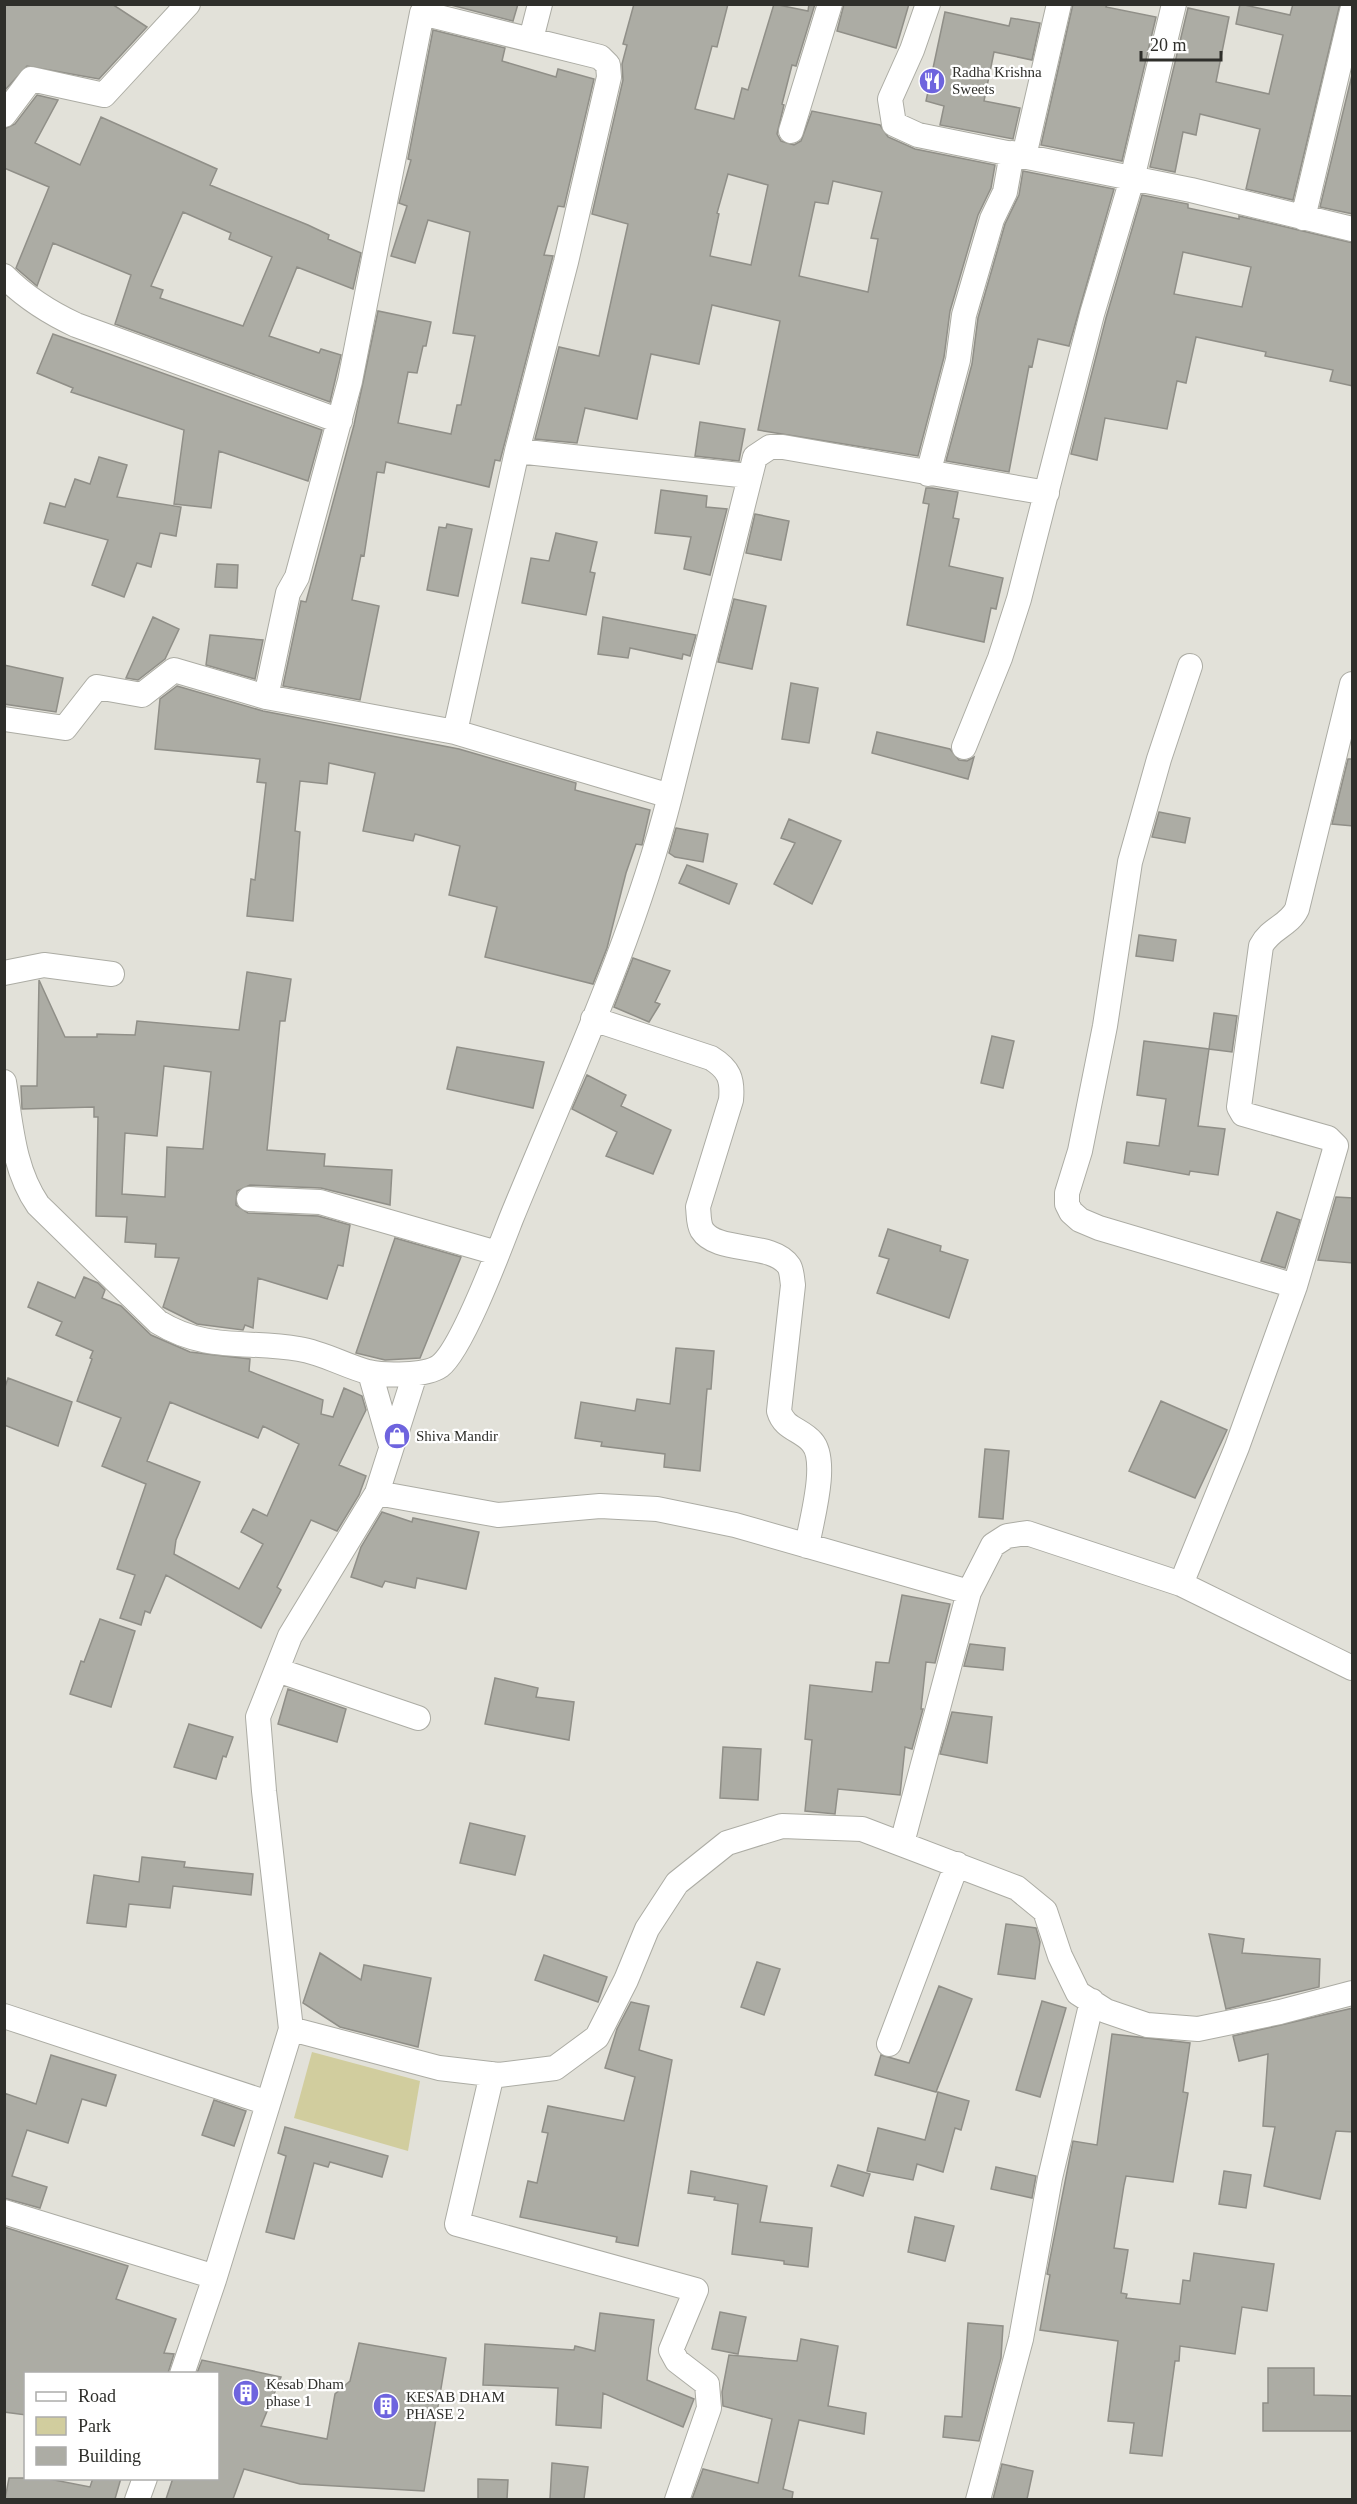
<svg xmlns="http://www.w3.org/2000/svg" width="1357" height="2504" font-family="Georgia,serif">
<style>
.green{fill:#d1cd9e}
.building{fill:#acaca4;stroke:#908f88;stroke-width:1.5;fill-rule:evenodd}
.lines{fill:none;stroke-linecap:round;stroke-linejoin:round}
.minor-casing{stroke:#acaca4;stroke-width:26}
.minor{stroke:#fff;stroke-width:24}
.labels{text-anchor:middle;stroke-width:4.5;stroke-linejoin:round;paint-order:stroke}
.poi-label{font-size:15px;fill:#2f2f2b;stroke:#fff;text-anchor:start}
</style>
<rect width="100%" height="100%" fill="#e2e1d9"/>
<path class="green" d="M312,2052l108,29 -12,70 -114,-33z"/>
<path class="building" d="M4,4h108l35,23 -48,52 -72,-13 -23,25z
M447,4h71l-5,17z
M634,4h94l-11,43 -5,-1 -17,63 39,10 8,-31 6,2 26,-86 34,7 1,-7h6l-19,62 -4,-1 -10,39 2,1 -7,29 4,7 13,4 7,-4 11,-30 68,14 8,12 27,12 80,16 -4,23 -13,27 -28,96 -6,46 -26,99 -160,-26 22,-109 -68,-16 -13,59 -48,-10 -14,65 -52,-11 -8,35 -42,-4 24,-92 40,9 29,-132 -36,-10 31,-134 -1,-16 5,-19 -4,-1zM728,174l40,11 -17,80 -41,-9 9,-42 -2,-1zM833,181l49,11 -11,46 7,1 -10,53 -69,-16 16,-74 13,2z
M844,4h65l-13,44 -59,-17z
M1073,4h34l-1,3 50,10 -34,144 -81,-16z
M1240,4l50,11 3,-11h47l-47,196 -47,-11 14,-60 -60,-15 -4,21 -13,-3 -8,40 -25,-5 38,-159 41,9 -13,65 53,12 14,-59 -47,-11z
M945,12l64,14 2,-8 29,5 -8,37 -38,-8 -10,49 36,7 -7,31 -73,-14 4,-19 -18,-5z
M433,30l72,18 -3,13 54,16 2,-8 36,10 -30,128 -6,-1 -14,49 9,1 -53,205 -5,-1 -6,27 -103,-25 -2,11 -7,-1 -13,84 -3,-1 -9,45 27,6 -19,94 -77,-14 18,-85 5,1 48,-177 24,-114 53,11 -5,24h-3l-6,27 -9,-1 -10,51 53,11 6,-29h4l14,-69 -22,-3 17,-101 -42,-12 -13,43 -24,-7 16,-50 -8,-3 12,-43 -3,-1z
M1353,71v143l-33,-7z
M37,95l21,5 -23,43 45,22 21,-48 116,52 -7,16 98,40 21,10 -1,4 33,14 -8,36 -56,-22 -28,69 50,17 2,-4 20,6 -11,47 -215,-78 16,-49 -78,-32 -16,43 -21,-18 33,-81 -45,-19v-39l11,-5zM183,212l48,21 -2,6 43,18 -29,69 -83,-28 3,-8 -12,-4z
M1023,171l91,18 -45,157 -31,-7 -6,28 -3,-1 -20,106 -63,-11 26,-97 6,-46 27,-94 14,-29z
M1142,195l46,9v4l51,11v-3l114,27v143l-23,-5 3,-11 -68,-14 1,-4 -70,-15 -10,46 -9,-2 -10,48 -62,-11 -8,42 -26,-6 35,-136zM1183,252l68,15 -9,40 -68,-13z
M53,334l269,96 -14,51 -89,-30 -8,57 -37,-4 10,-74 -113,-38 2,-4 -36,-15z
M700,422l45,7 -6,32 -44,-5z
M99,457l28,8 -10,32 64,10 -5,29 -16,-3 -9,34 -14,-4 -13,34 -32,-12 16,-45 -64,-17 6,-20 15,4 10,-28 15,5z
M932,488l26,4 -5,26 6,1 -10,47 54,12 -7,31 -5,-1 -7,34 -77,-17 22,-121 -6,-1 3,-15z
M661,490l46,6 -1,11 21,2 -17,66 -26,-6 7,-32 -36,-4z
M755,514l34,7 -8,39 -35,-7z
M447,524l25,5 -14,67 -31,-6 12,-63 7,1z
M556,533l41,9 -7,30 5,1 -9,42 -64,-12 9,-45 18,3z
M217,564l21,1 -1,23 -22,-1z
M734,599l32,7 -14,63 -34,-7z
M153,617l26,12 -14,30 -27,21 -12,-2z
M603,617l93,18 -6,21 -7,-2 -1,5 -52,-11 -2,10 -30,-4z
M210,635l53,5 -8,39 -49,-14z
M4,665l59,13 -7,34 -52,-8z
M791,683l27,5 -9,55 -27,-4z
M177,686l86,25 196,38 117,34 -1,7 75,20 -8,35 -6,-1 -10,29 -19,75 -14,36 -108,-27 12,-50 -48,-12 11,-49 -45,-12 -2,7 -50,-10 12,-58 -46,-10 -2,21 -27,-3 -5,50 5,1 -7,89 -46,-5 4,-37 4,1 11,-97 -9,-1 3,-23 -105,-10 5,-50z
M877,732l73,17 9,11 8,1 7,-4 -6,22 -96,-26z
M1348,759h5v67l-21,-2z
M1159,812l31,6 -5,25 -33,-6z
M789,819l52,22 -29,63 -38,-20 21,-41 -14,-5z
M676,828l32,6 -5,28 -28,-5 -6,-4z
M687,865l50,19 -8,20 -50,-21z
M1139,935l37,5 -3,21 -37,-5z
M633,958l37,13 -15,31 5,2 -11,18 -35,-15z
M247,972l44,7 -6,42h-5l-13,129 58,4 -1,12 68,4 -2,35 -69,-17 -71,-3 -13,6 -1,14 12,8 70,3 32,9 -7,41 -5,-1 -11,34 -69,-21 -5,50 -8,-3 -2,5 -46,-6 -34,-17 16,-49 -24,-1 1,-13 -31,-2 2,-25 -31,-1 2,-99h-4v-10l-72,2 -1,-23h16l2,-106 26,57h32v-3l38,1 2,-14 102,9zM164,1066l47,6 -8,77 -36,-2 -2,50 -43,-3 3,-61 32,3z
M1214,1013l23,3 -5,36 -23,-3z
M992,1036l22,5 -11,47 -22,-5z
M1144,1041l65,8 -11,77 27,3 -7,46 -28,-4 -1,4 -65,-12 3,-21 32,4 7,-47 -29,-4z
M457,1047l87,15 -11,46 -86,-19z
M587,1075l39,20 -5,11 50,24 -18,44 -47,-18 11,-24 -45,-23z
M1336,1197l17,1v65l-35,-3z
M1277,1212l23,8 -15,48 -24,-7z
M888,1229l53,17 -1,5 28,9 -19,58 -72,-25 12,-34 -10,-3z
M395,1238l66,19 -41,101 -35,2 -29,-7z
M84,1277l14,6 7,7 -3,8 19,8 30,29 39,17 60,7 -1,12 74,29 -2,14 12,3 11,-29 18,8 4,14 -27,55 27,11 -7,19 -22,36 -26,-11 -34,67 4,3 -20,38 -95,-53 -16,38 -5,-2 -4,14 -21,-7 15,-43 -18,-6 29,-85 -44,-18 19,-48 -44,-17 15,-42 -2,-1 3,-7 -37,-16 6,-13 -34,-15 10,-25 37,16zM170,1402l88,36 5,-12 36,18 -32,72 -14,-7 -12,23 22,12 -24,45 -65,-35 2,-14 24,-58 -53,-21z
M676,1348l38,3 -3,38h-4l-7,82 -36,-4 1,-13 -64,-8 1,-4 -27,-4 6,-36 54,9 2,-12 33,5z
M8,1378l64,24 -14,44 -54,-21v-35z
M1161,1401l66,29 -32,68 -66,-27z
M985,1449l24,2 -6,68 -24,-2z
M382,1512l30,10 1,-4 66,14 -13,57 -49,-11 -2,10 -30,-7 -3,6 -31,-10 10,-30z
M902,1595l48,9 -15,59 -9,-1 -5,47h2l-11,40 -7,-2 -5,48 -62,-6 -3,25 -30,-3 7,-71 -7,-1 5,-54 62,7 4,-30 13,1z
M100,1619l35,12 -24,76 -41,-13 11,-33 3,1z
M970,1644l35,4 -2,22 -39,-4z
M495,1678l43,10 -2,9 38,5 -5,38 -84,-16z
M288,1689l58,20 -9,33 -59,-18z
M952,1712l40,5 -5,46 -47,-9z
M189,1724l44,13 -7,20 -3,-1 -7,23 -42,-12z
M723,1747l38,2 -3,51 -38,-2z
M470,1823l55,13 -10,39 -55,-12z
M142,1857l43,5 -1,5 69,7 -2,21 -78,-9 -3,22 -41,-4 -3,23 -39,-4 7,-48 45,7z
M1006,1924l30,4 4,14 -5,37 -37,-5z
M1209,1934l35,5 -2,14 78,6 -1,28 -93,22z
M320,1953l41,27 3,-15 67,13 -13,69 -78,-20 -37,-24z
M544,1955l63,22 -9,25 -63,-22z
M757,1962l23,7 -16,46 -23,-8z
M939,1986l33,13 -36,93 -61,-17 6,-20 28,8z
M1042,2001l24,7 -26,89 -24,-7z
M631,2002l18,4 -10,44 33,10 -34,186 -22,-4 1,-5 -97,-20 8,-36 9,2 11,-50 -6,-1 6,-26 76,15 11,-44 -30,-9 12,-39z
M1353,2008v124l-17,-1 -16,68 -56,-13 11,-59 -12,-1 5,-72 -29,7 -6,-25z
M1112,2034l78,9 -7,49 5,1 -15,89 -47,-6 -2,9 -10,63 14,2 -7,43 6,1 -1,4 54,6 3,-24 7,1 4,-28 80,11 -7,47 -25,-4 -7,47 -55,-8 -1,15h-4l-13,95 -32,-3 4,-30 -26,-2 10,-80 -78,-11 10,-55 -3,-1 26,-133 24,4z
M51,2055l65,20 -10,31 -24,-7 -14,44 -41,-13 -15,46 35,11 -7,21 -36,-10v-105l32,11z
M938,2092l31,9 -8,29 -6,-2 -12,44 -26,-8 -4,16 -46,-9 11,-43 47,12z
M214,2100l32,11 -12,35 -32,-11z
M285,2127l103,29 -6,21 -52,-15 -2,5 -14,-4 -20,76 -28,-7 20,-76 -8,-3z
M838,2165l32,9 -7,22 -32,-10z
M996,2167l40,9 -4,22 -41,-9z
M691,2171l76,15 -7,36 52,6 -4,39 -24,-3v-3l-52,-7 6,-50 -24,-4 1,-3 -27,-4z
M1224,2171l27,4 -5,33 -27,-4z
M915,2217l39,9 -9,35 -37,-9z
M4,2227l124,39 -12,33 60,20 -12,34 10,1 -6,19h-142v42l-22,-3z
M720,2312l26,5 -8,37 -26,-5z
M600,2313l54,7 -7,60 47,19 -11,28 -80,-34 -2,35 -45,-3 2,-37 -75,-3 2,-41 89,6 1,-4 20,5z
M968,2323l35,3 -2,32 -22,83 -36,-4 2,-21 17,1z
M801,2339l37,7 -10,60 38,7 -2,21 -65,-14 -16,69 10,3 -1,7h-100l11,-30 55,14 14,-64 -49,-13 -1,-14 7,-37 68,6z
M359,2343l87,15 -22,133 -124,-7 -56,-15 -11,30h-67l7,-21h45v-105h-21l5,-13 79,17 -20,49 66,13 8,-45 15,-13z
M1268,2368h46v27l39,1v35h-90v-28h5z
M552,2463l36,4 -4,32h-34z
M1002,2464l31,7 -6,28h-34z
M9,2478h35l46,9 3,-9h28l-6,21h-110z
M478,2479l30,1 -1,19h-29z"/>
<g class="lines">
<defs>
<path id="minor" d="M928,4l-16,46 -22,49 4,25 24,11 273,55 161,39
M531,39l9,-35
M4,115l27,-36 73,16 84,-91
M791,131l39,-127
M1024,156l35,-152
M1303,218l49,-207
M4,276c22,22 44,36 72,49l264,96
M517,451l232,25
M928,474l30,-114 6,-45 28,-96 13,-27 7,-39
M1190,666l-31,93 -29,103 -25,164 -25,125 -13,42v11l4,8 9,8 19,8 196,58
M4,719l61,9 32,-41 45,8 32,-25 92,27 189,35
M964,747l36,-89 19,-59 73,-285 40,-135 42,-175
M670,796l85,-339 15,-10h13l264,46
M4,973l40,-8 68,9
M593,1019l118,39c18,11 22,21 20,42l-33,107c1,7 0,16 4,23 15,24 70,11 87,36 3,5 3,13 4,19l-14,126c5,18 22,18 33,31 17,19 -1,80 -5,104
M4,1082c7,42 9,87 34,123l120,117c49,30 89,18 141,27 25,4 46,17 69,23 17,4 58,4 72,-6 22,-17 59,-116 71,-147 56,-137 123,-280 159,-423l-215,-64 62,-281 49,-189 43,-185 -1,-12 -8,-8 -178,-44 -72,368 -53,196 -9,16 -22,104
M249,1199l71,3 177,51
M370,1373l21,73
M377,1493l121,22 102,-9 57,3 78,16 234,67
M1181,1584l171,84
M277,1670l141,48
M902,1843l67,-251 24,-47 14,-9 20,-3 154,51 56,-137 58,-161 41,-140 -8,-8 -85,-24 -4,-7 22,-161c9,-18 28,-20 36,-37l55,-225
M4,2016l264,87
M291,2029l148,39 60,7 56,-7 42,-31 29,-57 21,-51 30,-46 50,-40 55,-17 80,3 155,59 28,23 15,45 18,37 28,18 41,14 51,4 82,-17 72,-19
M889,2044l68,-180
M492,2074l-35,150 239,66 -25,60 6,11 30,23 2,24 -32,92
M4,2212l211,65
M182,2374l32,-94 77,-251 -27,-238 -6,-74 32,-81 87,-143 38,-119
M137,2500l8,-22
M978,2500l43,-161 29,-161 42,-177"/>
</defs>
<use href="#minor" class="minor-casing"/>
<use href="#minor" class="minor"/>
</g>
<defs>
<symbol id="restaurant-disc" viewBox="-11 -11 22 22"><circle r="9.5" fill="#6e64de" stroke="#fff"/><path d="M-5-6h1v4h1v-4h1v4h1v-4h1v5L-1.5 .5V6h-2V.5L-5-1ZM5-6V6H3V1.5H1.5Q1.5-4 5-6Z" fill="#fff"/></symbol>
<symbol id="shop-disc" viewBox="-11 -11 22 22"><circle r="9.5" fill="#6e64de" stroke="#fff"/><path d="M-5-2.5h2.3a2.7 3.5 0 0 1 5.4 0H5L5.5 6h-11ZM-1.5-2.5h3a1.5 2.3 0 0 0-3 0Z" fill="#fff"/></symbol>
<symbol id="building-disc" viewBox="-11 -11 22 22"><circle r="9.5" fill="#6e64de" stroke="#fff"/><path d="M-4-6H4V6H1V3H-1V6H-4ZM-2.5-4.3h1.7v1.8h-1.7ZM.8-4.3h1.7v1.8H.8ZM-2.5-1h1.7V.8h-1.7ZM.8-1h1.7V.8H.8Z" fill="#fff"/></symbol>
</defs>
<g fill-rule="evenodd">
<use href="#restaurant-disc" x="917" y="66" width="30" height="30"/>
<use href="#shop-disc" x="382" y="1421" width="30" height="30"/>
<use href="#building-disc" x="231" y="2378" width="30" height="30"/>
<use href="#building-disc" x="371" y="2391" width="30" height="30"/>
</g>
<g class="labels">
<g class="poi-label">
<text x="952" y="77">Radha Krishna<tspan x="952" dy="17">Sweets</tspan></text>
<text x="416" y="1441">Shiva Mandir</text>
<text x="266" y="2389">Kesab Dham<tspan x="266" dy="17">phase 1</tspan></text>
<text x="406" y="2402">KESAB DHAM<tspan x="406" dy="17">PHASE 2</tspan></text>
</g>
</g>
<rect width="1357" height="2504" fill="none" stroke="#2f2f2b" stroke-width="12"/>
<rect x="24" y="2372" width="195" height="108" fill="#ffffff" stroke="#acacaa" stroke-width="1.5"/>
<rect x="36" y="2392" width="30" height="9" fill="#ffffff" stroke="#acacaa" stroke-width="1.5"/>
<text x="78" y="2402" font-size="18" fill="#2f2f2b">Road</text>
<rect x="36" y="2417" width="30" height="18" fill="#d1cd9e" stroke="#acacaa" stroke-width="1.5"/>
<text x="78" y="2432" font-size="18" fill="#2f2f2b">Park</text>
<rect x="36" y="2447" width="30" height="18" fill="#acaca4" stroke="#acacaa" stroke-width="1.5"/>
<text x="78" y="2462" font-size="18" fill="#2f2f2b">Building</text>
<path d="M1141 51v9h80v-9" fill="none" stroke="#2f2f2b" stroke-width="3"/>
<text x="1150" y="51" font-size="18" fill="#2f2f2b" stroke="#ffffff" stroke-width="4.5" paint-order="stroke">20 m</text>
</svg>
